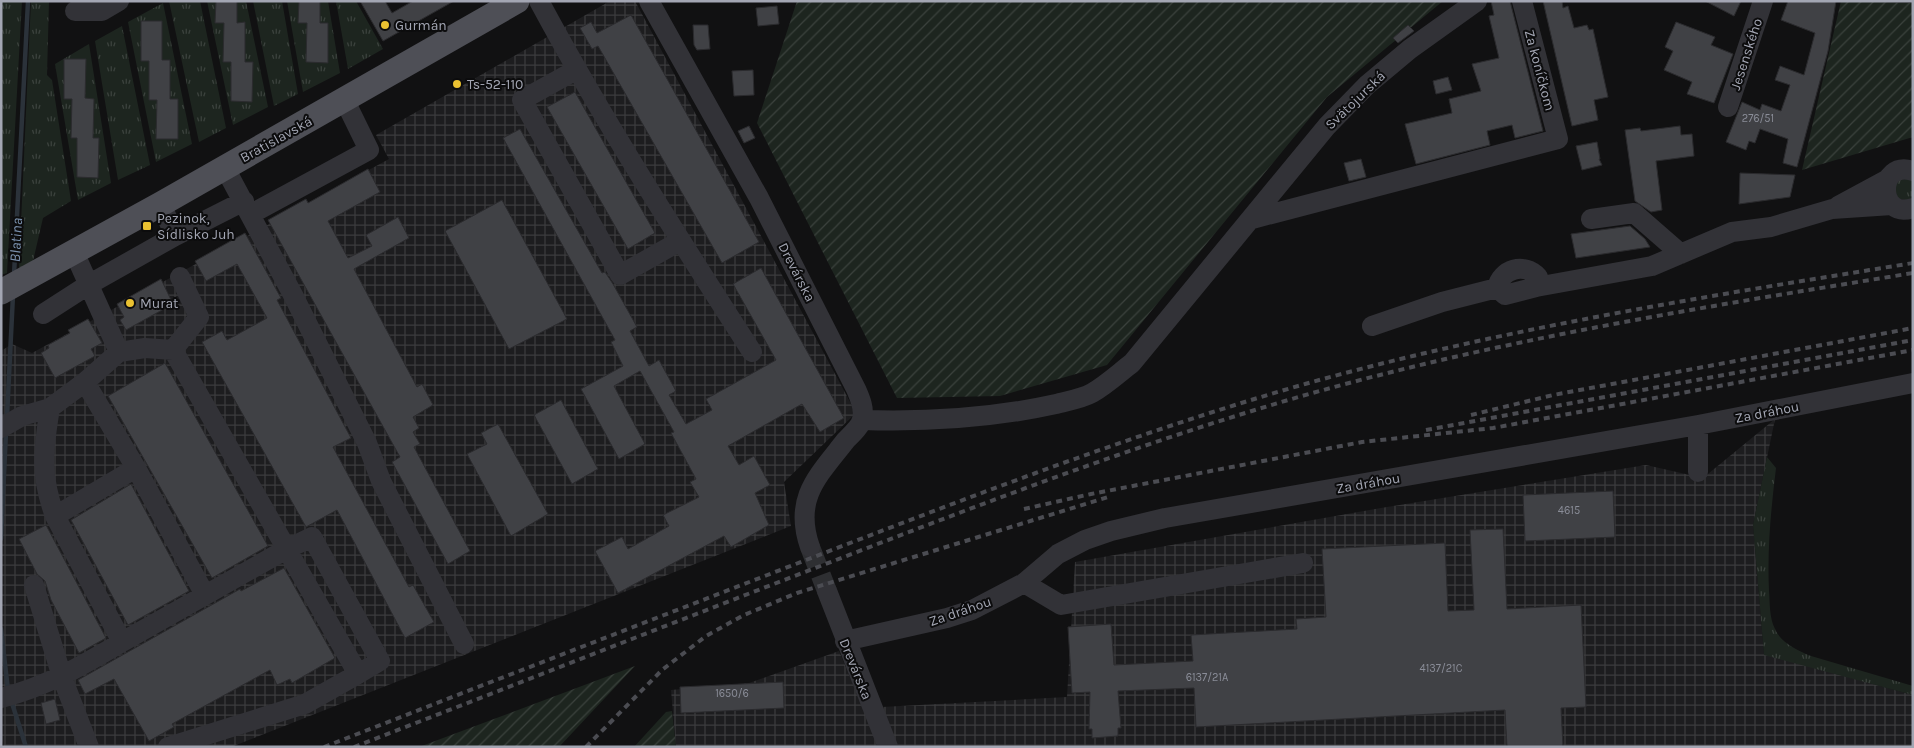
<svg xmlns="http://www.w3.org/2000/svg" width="1914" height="748" font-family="Karla,sans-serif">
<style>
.industrial{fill:url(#industrial-grid)}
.grass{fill:url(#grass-tufts)}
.garden{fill:url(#garden-furrows)}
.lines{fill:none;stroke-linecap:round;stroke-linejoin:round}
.stream{stroke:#2b323a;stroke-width:4.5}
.building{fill:#404145;stroke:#2b2b2e}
.minor-tunnel{stroke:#2e2f32;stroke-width:20;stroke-dasharray:20 10;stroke-linecap:butt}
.minor{stroke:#323237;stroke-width:20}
.major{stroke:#4e4f56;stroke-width:25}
.rail{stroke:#4b4c52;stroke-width:4;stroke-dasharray:6 5;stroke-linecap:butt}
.poi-dot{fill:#eac131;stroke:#0c0c0d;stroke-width:2}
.labels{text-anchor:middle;stroke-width:4;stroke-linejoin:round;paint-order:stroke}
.number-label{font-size:11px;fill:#8a8d98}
.poi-label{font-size:14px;fill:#a3a6b3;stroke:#0c0c0d;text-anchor:start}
.street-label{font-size:14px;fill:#a3a6b3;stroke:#0c0c0d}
.water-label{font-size:15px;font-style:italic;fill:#7a90ad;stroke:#0c0c0d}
</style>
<defs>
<pattern id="industrial-grid" width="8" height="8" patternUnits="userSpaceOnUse" patternTransform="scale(1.25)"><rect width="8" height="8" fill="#1d1d1f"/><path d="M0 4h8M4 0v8" fill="none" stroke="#3b3b3d"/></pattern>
<pattern id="grass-tufts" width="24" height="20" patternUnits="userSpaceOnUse" patternTransform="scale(1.25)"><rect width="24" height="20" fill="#1d251f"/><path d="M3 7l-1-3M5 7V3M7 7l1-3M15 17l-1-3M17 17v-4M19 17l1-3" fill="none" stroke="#3b423d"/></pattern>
<pattern id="garden-furrows" width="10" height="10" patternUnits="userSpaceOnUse" patternTransform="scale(1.25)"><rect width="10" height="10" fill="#1d251f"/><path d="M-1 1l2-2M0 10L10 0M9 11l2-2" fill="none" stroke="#3b423d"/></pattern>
</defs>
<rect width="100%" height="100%" fill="#111112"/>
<path class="industrial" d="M610,1h25l221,412 -72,69 7,44 -560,221h-227l-3,-10v-386l11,-7 20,9 357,-194 -13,-24z
M1775,419l-22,106 11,129 149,41v52h-1237l-5,-57 78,-7 90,-32 24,57 204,-11 8,-135 306,-54 265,-43 57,13z"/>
<path class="grass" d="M1,1h21l-15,272 -6,2z
M31,1h18l-2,74 5,5 19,121 -28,17 -10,43 -14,7z
M169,1h31l26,127 -27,14z
M207,1h39l22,106 -35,18z
M253,1h29l16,93 -24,12z
M287,1h41l12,72 -37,19z
M336,1h20l27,48 -35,20z
M163,3l29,141 -36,18 -28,-140z
M122,26l28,139 -32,15 -23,-139z
M89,44l22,139 -33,17 -23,-136z
M1913,178v21l-4,2 -12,-3 -3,-15 3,-3z
M1767,457l9,11c-5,41 -9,81 -7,123 1,12 0,26 6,38 6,14 22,21 36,27l102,30v9l-149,-40 -11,-130z"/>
<path class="garden" d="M797,1h646l-116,96 -220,268 -107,31 -103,2 -140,-275z
M1841,1l72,2v134l-111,33z
M635,666l-76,81h-140z
M672,711l4,36h-42l32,-35z"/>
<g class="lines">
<path class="stream" d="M14,275l14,-274
M7,417l6,-122
M1,539l5,-107
M1,629l7,61
M11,700l15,47"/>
</g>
<path class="building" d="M216,1h21v22l8,-1v40h8l-1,40 -21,-1v-39h-8l1,-39h-9z
M299,1h21v22h8v40l-22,-1 1,-39h-9z
M360,1h25l7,12 21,-12h41l-71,40z
M1491,1h19l33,130 -28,7 -3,-13 -25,6 3,14 -74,19 -11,-40 47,-11 -3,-14 32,-8 -9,-27 27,-6 -10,-42 5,-1z
M1543,1h19l1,7 5,-2 6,22 13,-3 2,5 4,-1 15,68 -14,3 4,20 -26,6z
M1705,1h36l-7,15z
M1788,1h48l-8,50 -31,116 -14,-4 5,-24 -28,-10 -5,14 -6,-2 -3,9 -20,-8 16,-40 18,8 2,-6 19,7 9,-26 -15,-5 5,-14 24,9 11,-42 -34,-13z
M777,6l2,18 -21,2 -2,-18z
M631,15l128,227 -37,21 -124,-217 -6,3 -12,-21 11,-6 6,11z
M141,21h21v39h8v39h8v40h-22l1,-39h-8v-39h-8z
M1676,22l39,15 -4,8 22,9 -19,49 -27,-9 5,-12 -28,-12 9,-19 -8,-4z
M693,25h15l2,24 -13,1 -3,-5z
M1408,25l6,6 -16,12 -5,-5z
M64,59h22l-1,39 9,1 -1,39h6l-1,40 -21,-1v-39h-6l1,-39h-8z
M753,70l1,25 -20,1 -2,-25z
M1448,77l4,13 -16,4 -3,-13z
M575,92l80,141 -27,16 -81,-142z
M749,126l6,12 -11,5 -6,-12z
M1680,126l1,9 11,-1 2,22 -38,5 6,49 -11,2 -16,-11 -10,-71 15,-2 1,3z
M520,129l82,144 3,-1 8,12 24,43 -7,4 19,35 10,-6 17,31 -7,4 17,29 26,-14 -6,-11 70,-39 -43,-76 28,-16 83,150 -24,14 -18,-28 -74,42 11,19 15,-9 16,29 -15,8 14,32 -38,22 -7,-11 -106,57 -23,-42 27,-14 6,12 41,-23 -6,-11 36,-18 -9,-15 6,-3 -25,-46 3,-1 -34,-61 -26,15 31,58 -26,15 -38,-70 42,-23 -12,-24 4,-2 -112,-202z
M1597,142l3,17h-1l3,6 -20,5 -6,-24z
M1361,159l5,18 -17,4 -5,-18z
M368,169l12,23 -52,29 20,37 24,-12 -6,-11 32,-18 11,21 -55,31 63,118 5,-3 11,21 -20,12 6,11 -6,4 7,12 -6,3 56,104 -22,13 -56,-102 8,-5 -132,-237 38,-21 2,4z
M1740,173l55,2 -5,22 -51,7z
M502,200l65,119 -58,30 -64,-118z
M1630,226l15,13 5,8 -74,11 -5,-24z
M245,233l36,65 -4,2 74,138 -18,9 76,140 4,-2 21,37 -29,16 -68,-128 -31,17 -104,-185 20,-11 5,9 40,-22 -30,-54 -31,17 -11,-20z
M161,279l12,25 -47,26 -6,-10 4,-3 -7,-13z
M88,319l14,24 -11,6 4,7 -40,22 -14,-25 8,-5 -1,-3 22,-12 -2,-3z
M165,363l103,183 -56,32 -104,-182z
M561,400l37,69 -26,15 -38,-69z
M498,424l50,90 -37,22 -44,-82 20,-10 -6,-11z
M131,484l58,107 -61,34 -57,-105z
M1613,491l2,46 -90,4 -2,-46z
M46,525l60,113 -27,15 -28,-53 -6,-19 -8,-7 -18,-35z
M1503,529l4,80 74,-4 5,102 -25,1 2,39h-56l-2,-37 -309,17 -2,-39 -76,3 3,37h-3v8l-26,2v-9h-3l1,-37 -18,1 -4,-66 43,-3 3,41 79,-4 -2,-26 106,-6 -1,-10 30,-2 -4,-68 123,-6 3,68 26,-1 -4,-80z
M284,568l51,90 -43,25 -2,-4 -13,6 -7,-15 -98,54 2,3 -25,14 -35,-62 -29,15 -7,-14 162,-91 1,2z
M783,682l1,26 -103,5 -1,-26z
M55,699l5,21 -14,4 -5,-21z"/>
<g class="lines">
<path class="minor-tunnel" d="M810,547l17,44"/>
<path class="minor" d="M539,1c65,121 139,236 213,351
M649,1l110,197 97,191c4,9 9,20 6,30 -1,7 -11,16 -16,21 -28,36 -53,58 -36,107
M75,11h27l17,-10
M576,70l-54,30 98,175 60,-34
M1728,107l35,-106
M225,168l68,127 74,148 14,38 83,163
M1913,171c-36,-12 -36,49 0,37
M1838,206l50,-27
M251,214l118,-64 -24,-49
M1252,219l306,-80 -36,-138
M1591,219l43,-6 47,41
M175,236l69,-35
M74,252l45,100 26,-4 28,2 185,324 -53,30 -137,43
M1536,287l116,-21 80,-34 39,-5 61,-18 60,-4
M43,314l45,-29 87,-49 -14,-32
M1372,326l70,-24 55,-14c4,-19 27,-26 41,-11l-2,10 -31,8 -8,-7
M173,350l26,-33 -19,-40
M119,352l-34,30 -35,26c-7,42 -10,68 5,108l67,126 163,-92 27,-13 68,124 -22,13
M85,382l51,86 69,127
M862,420c64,2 131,-2 194,-16 11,-3 25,-5 36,-11 14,-8 27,-20 40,-30l195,-237 40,-41 43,-36 67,-48
M1698,425v47
M1,428l21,-12 28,-8
M55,516l81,-48
M1024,583l37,22 242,-42
M34,585l28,92 27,70
M827,591l61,156
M845,641l102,-23 25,-8 52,-27 34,-29 27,-14 26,-9 54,-13 533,-93 215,-42
M1,698c45,-11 82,-33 121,-56"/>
<path class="major" d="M1,292l160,-88 356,-203"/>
<path class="rail" d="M1471,415l82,-20 360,-67
M1426,430l487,-90
M1024,509l67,-15 271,-52 131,-14 420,-78
M324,747c166,-65 333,-129 500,-194 159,-61 317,-122 481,-169 199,-56 404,-88 608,-121
M354,747c160,-62 321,-125 482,-187 156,-60 312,-120 473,-166 198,-56 401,-88 604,-121
M586,747l76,-77 44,-34 38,-21 53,-22 311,-96"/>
</g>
<g class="poi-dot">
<circle cx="385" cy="25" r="5"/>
<circle cx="457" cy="84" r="5"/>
<rect x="142" y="221" width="10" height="10" rx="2.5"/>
<circle cx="130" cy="303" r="5"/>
</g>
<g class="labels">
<g class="number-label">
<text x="1758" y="122">276/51</text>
<text x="1569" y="514">4615</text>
<text x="1441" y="672">4137/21C</text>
<text x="1207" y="681">6137/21A</text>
<text x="732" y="697">1650/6</text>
</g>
<g class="poi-label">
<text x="395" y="30">Gurmán</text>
<text x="467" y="89">Ts-52-110</text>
<text x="157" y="223">Pezinok,<tspan x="157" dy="16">Sídlisko Juh</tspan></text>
<text x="140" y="308">Murat</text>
</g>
<g class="street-label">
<text transform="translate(1746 54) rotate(-72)" y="5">Jesenského</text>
<text transform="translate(1540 70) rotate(75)" y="5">Za koníčkom</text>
<text transform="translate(1355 100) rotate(-44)" y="5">Svätojurská</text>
<text transform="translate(276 139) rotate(-29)" y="5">Bratislavská</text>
<text transform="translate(797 272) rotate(63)" y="5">Drevárska</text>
<text transform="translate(1767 412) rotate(-11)" y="5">Za dráhou</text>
<text transform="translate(1368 483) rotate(-10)" y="5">Za dráhou</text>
<text transform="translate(960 611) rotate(-19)" y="5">Za dráhou</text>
<text transform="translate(856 669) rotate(68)" y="5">Drevárska</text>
</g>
<g class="water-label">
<text transform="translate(16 240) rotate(-87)" y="5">Blatina</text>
</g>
</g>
<rect width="1914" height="748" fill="none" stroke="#a3a6b3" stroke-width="5"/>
</svg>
